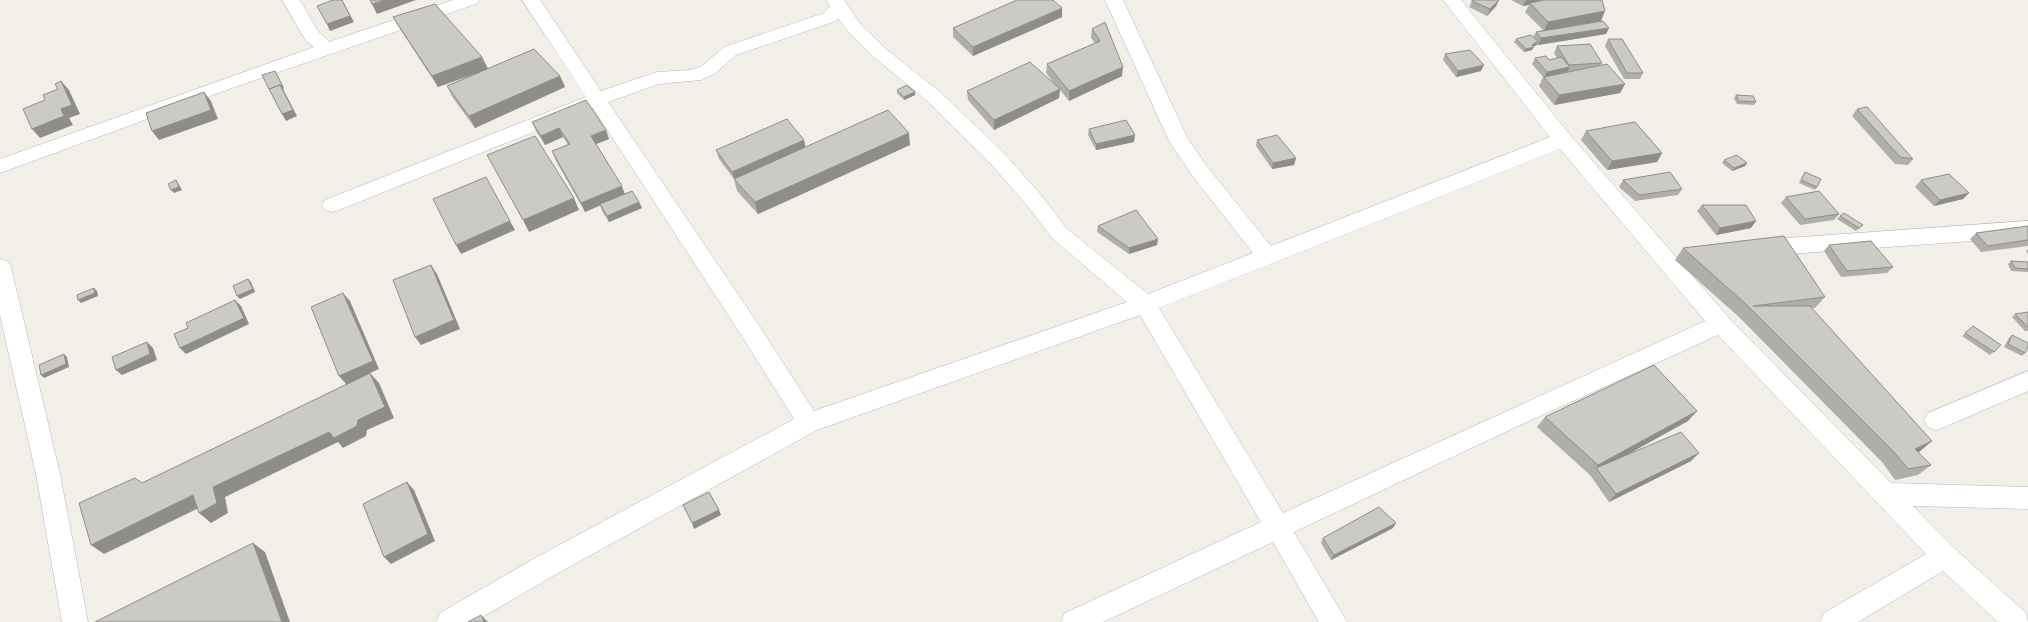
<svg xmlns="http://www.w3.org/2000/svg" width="2028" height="622" font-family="'Source Sans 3',sans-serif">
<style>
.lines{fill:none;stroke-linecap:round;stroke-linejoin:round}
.minor-casing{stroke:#b5b8bc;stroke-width:1}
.minor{fill:#fff;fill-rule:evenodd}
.wall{fill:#afaea9}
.shaded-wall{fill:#8f8d8a}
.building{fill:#cccac5;stroke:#8f8d8a}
</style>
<rect width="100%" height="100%" fill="#f1efe8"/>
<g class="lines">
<defs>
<path id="minor" d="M282,0h18l19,33 6,4 4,5 124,-42h26l-3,4 -244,84 -232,85v-14l314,-112 -8,-6z
M522,0h18l61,91 56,-19 35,-2 10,-4 22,-19 100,-34 6,-7 -4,-6h18l17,25 25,24 54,43 63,60 38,43 25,33 82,66 105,-41 -61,-78 -23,-34 -64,-141h18l65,139 18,26 65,81 279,-109 -107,-137h18l109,135 159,183 162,165 137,4v22l-115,-3 41,42 72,65 2,9h-30l-55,-51 -85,51h-38l4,-9 102,-59 -208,-219 -200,91 -224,106 53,90h-28l-46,-80 -170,80h-42l4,-9 196,-91 -121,-207 -323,115 -264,146 -79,46h-38l4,-9 95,-55 259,-139 -54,-86 -147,-225 -254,102 -7,2 -7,-2 -3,-5 3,-5 261,-103zM838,18l11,15 25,24 52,43 63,62 38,43 25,33 75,64 -313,109 -58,-90 -148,-219 51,-18 42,-4 13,-6 22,-19 100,-34zM1560,149l145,172 -422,192 -124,-205z
M2028,221v16l-266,19 -7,-2 -4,-6 4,-6 7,-2z
M0,259l8,2 3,6 49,207 28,148h-26l-26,-148 -36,-159z
M2028,371v20l-84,36 -8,3 -8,-3 -4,-7 4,-7z"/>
</defs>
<use href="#minor" class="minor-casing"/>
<use href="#minor" class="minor"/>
</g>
<path class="wall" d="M1499,0l-3,6 -9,10 -18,-9 3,-6z
M1511,0h91l-1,21 -34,6 42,1 -3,6 -68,11 -1,-1v1l-4,1 -1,4 -8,2 -10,-10 2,-3 17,-2 3,-5 7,-2 -18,-18 4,-7 -6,1z
M393,17l89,40 6,12 72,7 5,11 -90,41 -22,-30 -6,-12 25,-11 -34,12 -38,-58z
M1062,17l-89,39 -20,-19v-9z
M1105,22l17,54 -53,25 -9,-11 -1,8 -65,32 -26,-30 -1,-9 89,-5 -10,-13 1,-9 48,-21 -4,-5 1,-9z
M1608,39l35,34 -3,6h-16l-19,-33z
M1557,46l45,17 -2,2 25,19 -5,9 -66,12 -15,-19 4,-9 -11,-13 3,-6 14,2 8,-2 -3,-5z
M1445,54l36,17 -25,6 -13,-17z
M897,90l18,5 -11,5 -7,-7z
M1736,95l20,7 -2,3 -17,-1 -3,-6z
M1857,109l56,50 -5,6 -13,-1 -43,-48z
M532,122l74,8 3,9 -13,5 29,50 14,8 3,6 -33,14 -7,-11 -2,-6 -15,7 -29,-51 -4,-10 16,-6 -5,-8 -18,8 -9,-14z
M1089,129l45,13 -38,8 -8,-15z
M1586,131l76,22 -5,9 -50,8 -26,-30z
M804,140l1,7 105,-2 -152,69 -21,-23 -3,-12 -15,-20 -3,-9z
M1257,140l39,18 -2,7 -22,4 -16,-23z
M1724,160l23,3 -2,3 -13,5 -10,-8z
M1805,172l12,15 -2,3 -16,-7z
M1623,180l59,9 -4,6 -43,6 -16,-14z
M1921,180l42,19 -29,7 -19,-19z
M1786,197l53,17 -5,6 -34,5 -19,-22z
M1702,205l49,23 -35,7 -19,-24z
M1840,216l23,9 -7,6 -19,-12z
M1098,226l59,19 -28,9 -32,-22z
M2028,226v20l-47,6 -11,-13 6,-6z
M1829,245l64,22 -6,6 -46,4 -17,-26z
M1683,248l142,49 -10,11h-4l121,133 -14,11 13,13 -13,10 -23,5 -13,-18 -143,-145 -64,-57z
M2028,249v5l-2,-3z
M2011,261l17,1v10l-17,-1 -3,-7z
M2028,312v19h-3l-13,-14 3,-3z
M1973,326l28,19 -11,10 -28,-19z
M2012,335l13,18 -3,3 -18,-9 5,-9z
M1545,417l143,4 -61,33 64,7 -82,41 -19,-27 -53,-48z
M1393,528l-62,32 -10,-17 2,-5z"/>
<path class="shaded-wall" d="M342,0l12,22 -24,9 -3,-7z
M385,0h31l-39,14 -5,-10z
M1499,0l-3,6 -9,10 3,-7z
M1526,0h20l-16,3 -1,2 -6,1z
M1062,8v9l-89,39v-9z
M1605,11l-4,10 -57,10 4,-9z
M1609,28l-3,6 -68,11 3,-7z
M1538,41l-1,4 -7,3 2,-3z
M1534,47l-2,3 -8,2 2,-3z
M482,57l6,12 -50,18 -6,-11z
M1484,65l-3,6 -25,6 2,-6z
M1123,67l-1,9 -53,25v-10z
M1570,67l-4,7 -22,4 3,-6z
M275,71l9,17 -1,1 14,27 -11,5 -4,-7z
M560,76l5,11 -90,41 -6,-12z
M61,81l8,9 11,24 -11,4 4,7 -33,13 -8,-9 29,-20z
M1625,84l-5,9 -66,12 5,-10z
M1060,89l-1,9 -65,32v-10z
M204,92l7,9 7,18 -59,21 -7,-9z
M915,92v3l-11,5v-3z
M559,128l4,9 -18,8 -4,-9z
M606,130l3,9 -15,6 -3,-9z
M909,133l1,12 -152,69 -3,-12z
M1135,135l-1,7 -38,8v-6z
M804,140l2,9 -71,32 -3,-9z
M1662,153l-5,9 -50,8 5,-9z
M1296,158l-2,7 -22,4 1,-6z
M1747,163l-2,3 -13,5 2,-3z
M176,180l2,3 4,7 -8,3 -3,-3z
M622,186l3,9 -40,17 -4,-9z
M1969,193l-6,6 -29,7 6,-6z
M574,198l5,12 -50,22 -6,-12z
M639,202l3,6 -33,14 -2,-6z
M510,221l5,9 -54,24 -5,-9z
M1756,221l-5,7 -35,7 4,-7z
M1158,239l-1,6 -28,9v-6z
M431,265l6,9 23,55 -39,16 -6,-8z
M248,279l3,3 4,10 -15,7 -3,-3z
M94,288l3,3 1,5 -17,7 -3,-3z
M343,293l7,8 29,68 -9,4 9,10 15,35 -27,12 -1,6 -23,12 -5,-6 -113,55 3,16 -17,10 -12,-10 14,-26 116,-55 17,-48 -7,-8z
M235,300l6,6 8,18 -63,30 -6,-6z
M147,342l6,6 4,12 -35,15 -6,-5z
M64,354l3,3 2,10 -25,11 -3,-3z
M1697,411l-9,10 -90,50 -2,-3 2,-3z
M1932,441l-13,11 -16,8 12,-11z
M1699,453l-8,8 -82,41 7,-8z
M407,482l7,8 21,51 -44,23 -7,-7z
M193,495l12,10 -101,49 -13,-9z
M719,510l2,5 -27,14 -2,-6z
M1396,523l-3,5 -62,32 3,-5z
M253,543l12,9 25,70h-8z
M481,615l7,7h-4z"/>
<path class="building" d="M333,0h9l8,16 -23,8 -10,-18z
M370,0h15l-13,4z
M1017,0h36l9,8 -89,39 -20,-19z
M1472,0h27l-9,9 -18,-8z
M1543,0h59l3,11 -57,11 -18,-19z
M435,4l47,53 -50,19 -39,-59z
M1603,21l6,7 -68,10 -5,-6z
M1105,22l18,45 -54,24 -22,-27 53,-23 -8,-12z
M1531,35l7,6 -6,4 2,2 -8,2 -10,-10z
M1608,39h14l21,34h-16z
M1590,44l12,19 -33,2 -12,-19z
M534,49l26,27 -91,40 -22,-30z
M1470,50l14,15 -26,6 -13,-17z
M1546,56l3,4 12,-3 9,10 -23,5 -12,-14z
M1030,62l30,27 -66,31 -27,-29z
M1607,64l18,20 -66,11 -15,-18z
M275,71l7,14 -1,1 -1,-1 -11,4 -7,-14z
M61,81l11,24 -11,4 3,7 -32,13 -9,-20 22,-9 -2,-5 15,-6 -3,-5z
M280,85l13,25 -11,4 -13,-25z
M907,85l8,7 -11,5 -7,-7z
M204,92l7,18 -59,21 -6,-18z
M1736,95l17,1 3,6 -17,-1z
M586,100l20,30 -15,6 31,50 -41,17 -29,-52 18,-7 -11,-16 -18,8 -9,-14z
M1867,107l46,52 -13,-2 -43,-48z
M888,110l21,23 -154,69 -21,-23z
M787,119l17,21 -72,32 -16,-22z
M1126,120l9,15 -39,9 -7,-15z
M1635,122l27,31 -50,8 -26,-30z
M1277,135l19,23 -23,5 -16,-23z
M535,136l39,62 -51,22 -36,-65z
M1737,155l10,8 -13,5 -10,-8z
M1670,172l12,17 -43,6 -16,-15z
M1805,172l16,7 -4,8 -16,-7z
M1949,174l20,19 -29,7 -19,-20z
M486,177l24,44 -54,24 -23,-46z
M176,180l3,7 -8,3 -3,-6z
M632,191l7,11 -32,14 -7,-12z
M1819,191l20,23 -34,5 -19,-22z
M1702,205h44l10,16 -36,7z
M1136,210l22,29 -29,9 -31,-22z
M1844,213l19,12 -4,3 -19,-12z
M2028,226v14l-40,6 -12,-13z
M1784,236l41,61 -72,9h57l122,135 -17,8 16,16 -23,4 -14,-17 -146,-146 -65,-58z
M1871,241l22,26 -46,4 -18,-26z
M2011,261l17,1v7l-13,-1z
M431,265l23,55 -39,17 -22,-57z
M248,279l5,10 -16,7 -4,-10z
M94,288l1,5 -17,7 -1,-5z
M343,293l30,68 -34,15 -28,-69z
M235,300l9,18 -64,30 -6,-14 14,-6 -2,-5z
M2028,312v15l-13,-13z
M1973,326l28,19 -7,7 -29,-19z
M2012,335l16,8v4l-3,6 -17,-9z
M147,342l3,12 -34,16 -4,-13z
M64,354l2,10 -25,11 -2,-10z
M1654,365l43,46 -99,54 -53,-48z
M370,373l15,34 -27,13 -1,6 -23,12 -5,-6 -116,55 4,16 -18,10 -6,-18 -102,50 -12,-42 56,-25 7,5z
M1681,432l18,21 -83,41 -20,-26z
M407,482l21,52 -44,23 -21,-53z
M709,492l10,18 -27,13 -9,-18z
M1379,507l17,16 -62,32 -11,-17z
M253,543l29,79h-187z
M481,615l3,7h-16z"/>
</svg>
